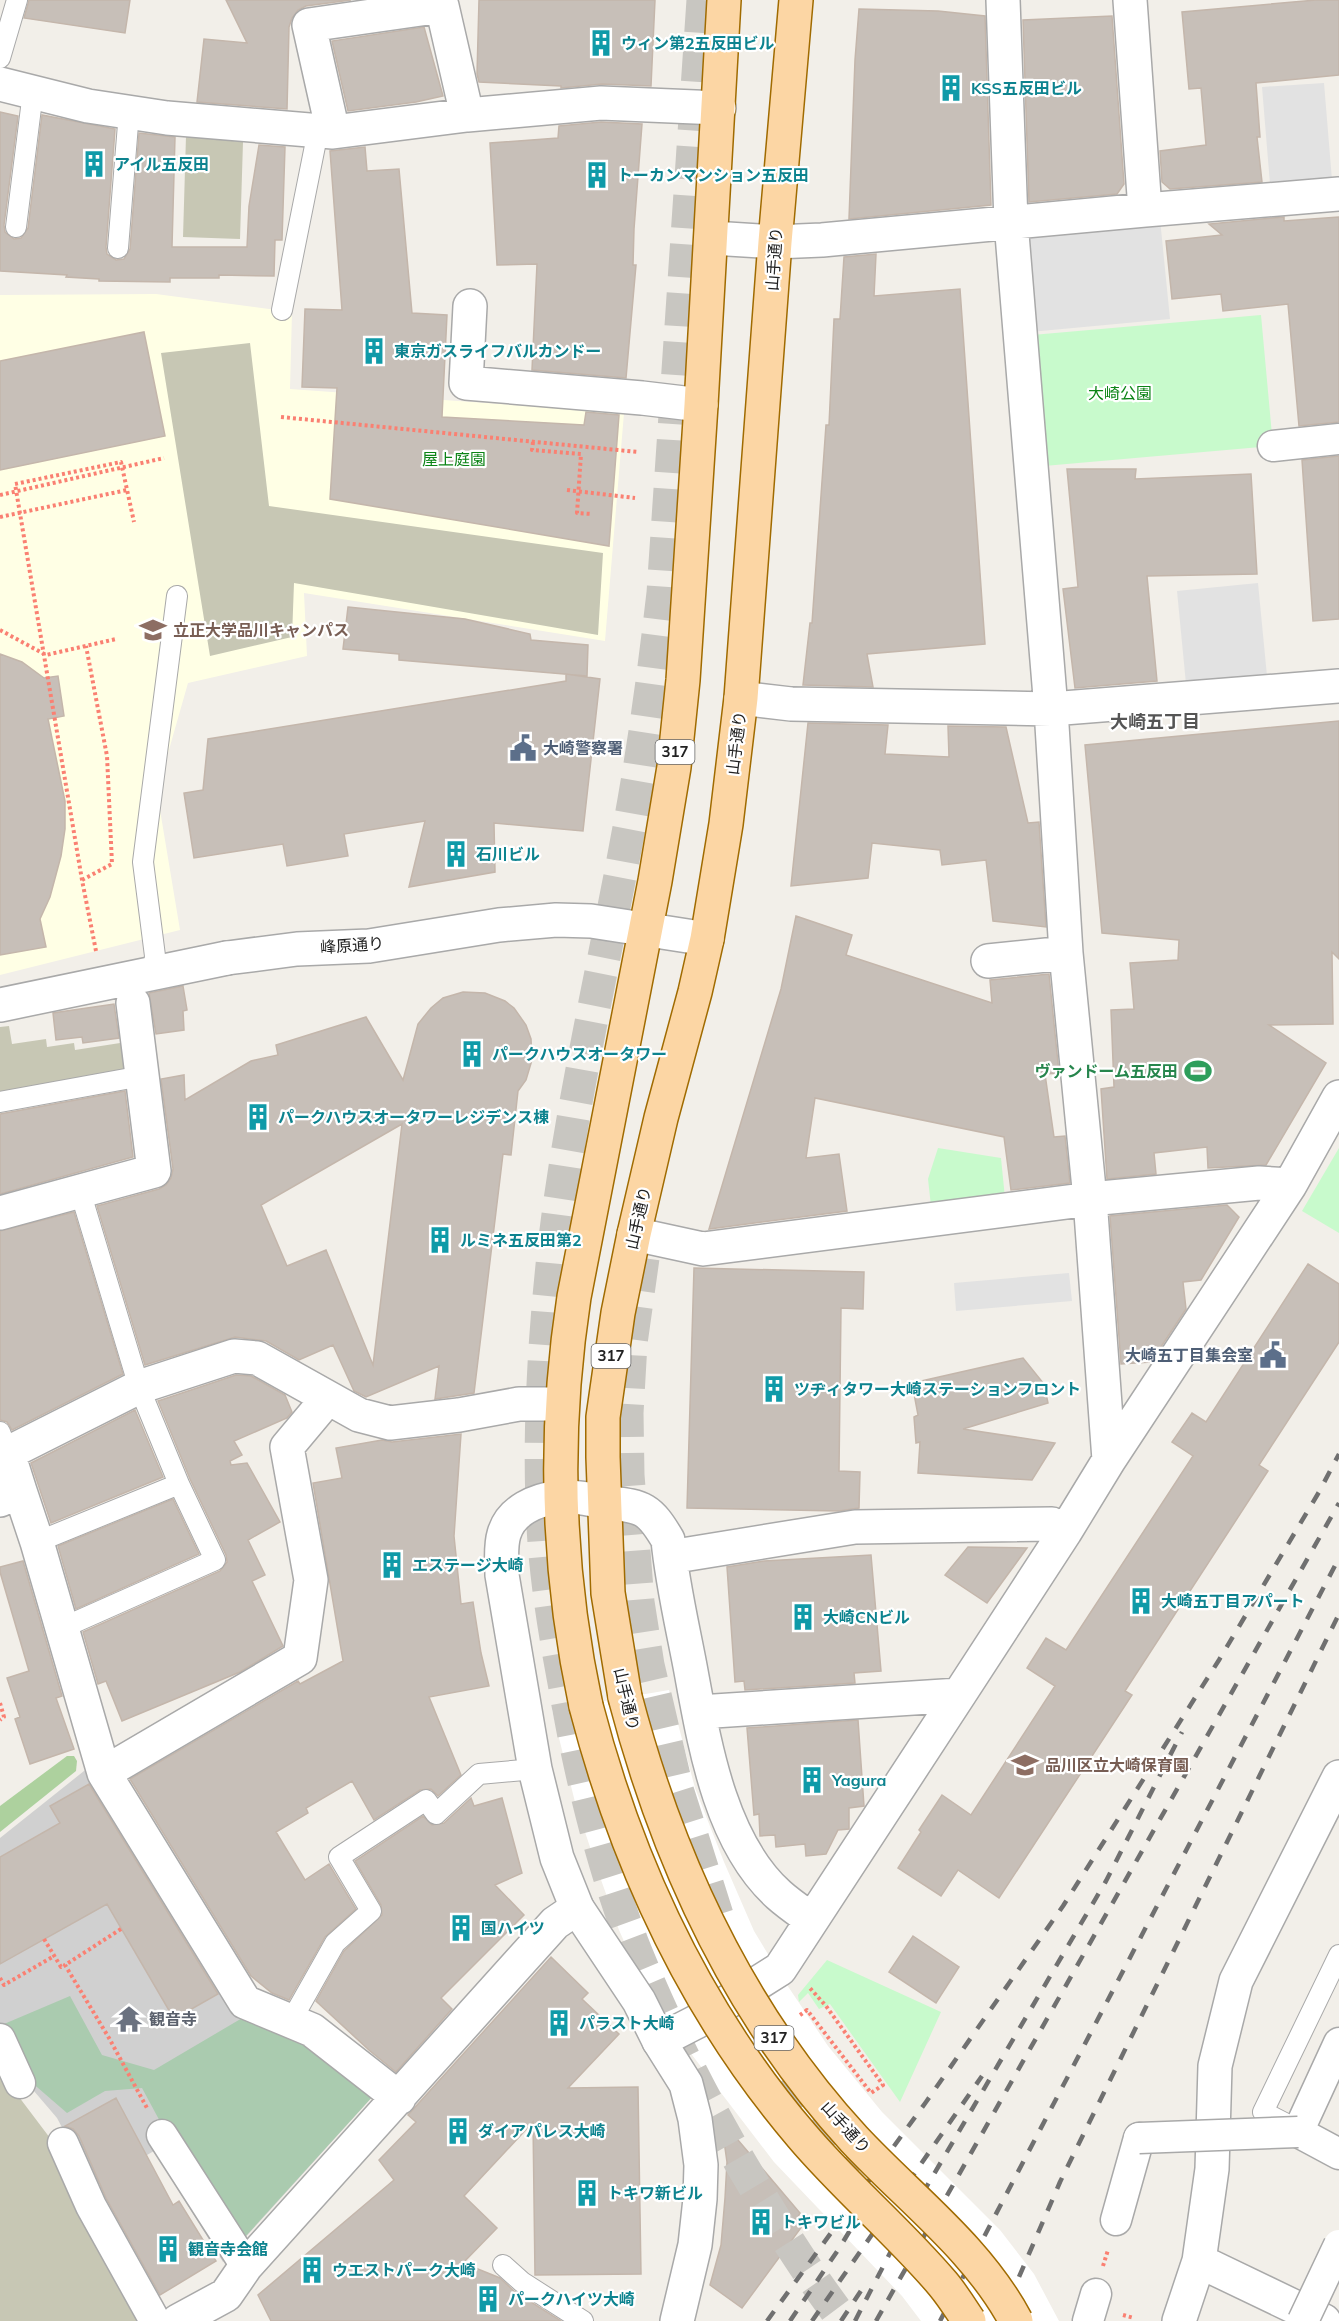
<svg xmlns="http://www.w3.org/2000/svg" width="1339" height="2321" font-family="Mulish,'Noto Sans JP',sans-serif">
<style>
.education{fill:#ffffe5}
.religious{fill:#d0d0d0}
.construction{fill:#c7c7b4}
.forest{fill:#add19e}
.cemetery{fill:#aacbaf}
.park{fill:#c8facc}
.parking{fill:#e2e2e2}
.pier{fill:#fff}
.building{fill:#c7bfb8;stroke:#c4b6ab;stroke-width:1.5;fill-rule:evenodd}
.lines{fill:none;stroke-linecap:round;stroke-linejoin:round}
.motorway-tunnel{stroke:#c8c6c1;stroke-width:33;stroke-dasharray:33 16;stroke-linecap:butt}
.service-casing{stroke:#a9a9a9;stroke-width:22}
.pedestrian-casing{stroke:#a9a9a9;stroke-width:33}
.minor-casing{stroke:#a9a9a9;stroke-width:36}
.tertiary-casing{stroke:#a9a9a9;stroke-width:36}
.primary-casing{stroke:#a06b00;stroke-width:36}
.path{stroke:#fa8072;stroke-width:4;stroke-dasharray:3 3;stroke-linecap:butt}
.service{stroke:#fff;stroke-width:20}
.pedestrian{stroke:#fff;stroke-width:30}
.minor{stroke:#fff;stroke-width:33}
.tertiary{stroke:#fff;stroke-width:33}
.primary{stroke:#fcd6a4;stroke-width:33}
.rail{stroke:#707070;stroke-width:4.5;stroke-dasharray:12 12;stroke-linecap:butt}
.pedestrian-bridge-casing{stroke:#a9a9a9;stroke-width:33;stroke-linecap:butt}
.primary-bridge-casing{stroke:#a06b00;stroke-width:36;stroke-linecap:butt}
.pedestrian-bridge{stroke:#fff;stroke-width:30}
.primary-bridge{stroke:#fcd6a4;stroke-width:33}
.labels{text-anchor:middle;stroke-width:4.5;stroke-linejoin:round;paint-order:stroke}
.shield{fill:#fff;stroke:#646464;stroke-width:1.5}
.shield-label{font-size:15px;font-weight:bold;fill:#222}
.culture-label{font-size:16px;font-weight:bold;fill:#0d838f;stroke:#fff;text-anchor:start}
.street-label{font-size:16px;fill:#222;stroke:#fff}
.park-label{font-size:16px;fill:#0c8416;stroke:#fff}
.education-label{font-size:16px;font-weight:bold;fill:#785e54;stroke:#fff;text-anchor:start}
.service-label{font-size:16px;font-weight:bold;fill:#4e5e75;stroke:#fff;text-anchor:start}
.leisure-label{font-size:16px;font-weight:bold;fill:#27864d;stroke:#fff;text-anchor:end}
.worship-label{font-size:16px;font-weight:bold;fill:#5b616d;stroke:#fff;text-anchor:start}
.neighbourhood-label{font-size:18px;font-weight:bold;fill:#555;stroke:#fff}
</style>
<rect width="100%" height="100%" fill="#f2efe9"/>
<path class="education" d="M156,294l136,18 -2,77 334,24 -19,228 -301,-48 3,63 -119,27 -31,109 23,138 -180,45v-680z"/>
<path class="religious" d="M89,1767l152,242 132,87 -150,166 -69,-111 -61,35 -36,-68 -29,-34 -28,-60v-186z"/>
<path class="construction" d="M186,136l57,6 -3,97 -57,-2z
M250,343l19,163 334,47 -5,82 -304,-52 -2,54 -82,19 -49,-303z
M9,1026l3,18 34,-5 1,8 27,-4 1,7 58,-9 1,31 -134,21v-66z
M0,2062l16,31 37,49 88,179h-141z"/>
<path class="forest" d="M67,1756h7l3,5 -1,10 -76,61v-26z"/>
<path class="cemetery" d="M70,1996l32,59 52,15 95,-56 67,33 57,49 -128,141 -82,-110 -21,-39 -37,3 -38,22 -37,-32 -26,-57z"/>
<path class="park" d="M1261,315l12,131 -229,20 -12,-131z
M938,1148l63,10 4,40 -74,8 -3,-27z
M1339,1148v85l-37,-22z
M827,1960l114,52 -41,90 -70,-98 -11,5 -11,-16 -9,9 -1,-7z"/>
<path class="parking" d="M1324,83l8,97 -62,4 -8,-97z
M1160,219l10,100 -140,13 -10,-99z
M1258,583l9,93 -81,8 -9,-93z
M1069,1273l3,28 -116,10 -2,-28z"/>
<path class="pier" d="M669,1690l26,98 29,74 30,69 29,48 45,67 54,66 118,118 34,44 25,47h-138l-19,-25 -128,-134 -85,-111 -47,-69 -23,-52 -19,-53 -25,-75 -23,-92z"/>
<path class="building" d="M29,0h101l-5,33 -101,-15z
M226,0h125l-45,6 -8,4 -6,8 -3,9 -2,82 -90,-7 7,-63 43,4z
M479,0h176l-4,86 -49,-2 -41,4v-2l-82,-4 -2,-8z
M1316,0h23v75l-83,8 4,54h-3l5,45 -92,7 -8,-7 -2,-31 46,-6 -5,-57 -12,1 -7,-77z
M859,9l79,2 47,5 6,189 -142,14 6,-159z
M1112,16l12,168 -7,10 -88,8 -6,-182z
M424,27l19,69 -27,6 -68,9 -16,-70z
M0,112l18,4 -14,109 1,7 9,7 7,-1 7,-10 14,-113 73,14 -9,118 1,7 9,6 8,-1 6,-10 9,-116 36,4 -3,110h75l2,-41 10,-61 26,2 -3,93h-7l-1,36 -55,-1v3h-49v4l-71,-1v-2l-33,-2 1,-2 -67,-4z
M601,122l41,2 -8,105 -1,36h3l-10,113 -94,-8 5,-106 -40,1 -7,-122 68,-5 1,-12z
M365,147l2,24 32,-2 13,144 35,2 -5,102 142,8 2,-13 33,3 -10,131 -279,-47 7,-111 -35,-1 3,-78 37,1 -12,-159z
M1284,217v4l55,-4v205l-40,4 -11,-122 -65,7 -2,-17 -49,5 -6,-58 56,-6 -13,-11z
M876,254l-2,42 86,-7 25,355 -118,10 6,33 -70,-2 7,-62h2l14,-198h3l5,-106h6l4,-62z
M144,332l21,104 -165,34v-109z
M1339,456v163l-26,2 -11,-161z
M1067,469h69l-1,10 116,-5 6,100 -110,2 10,105 -82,7 -12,-99 15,-2z
M348,607l117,12 65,15 1,6 57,5 -1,31 -188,-16v-6l-56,-5z
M0,654l22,8 22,16 14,-2 6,40 -16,3 17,82v28l-4,27 -11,41 -10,22 6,28 -46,8z
M566,674l34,5 -17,152 -89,-8 1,49 -86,15 16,-66 -81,13 4,22 -61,10 -4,-22 -89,14 -10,-65 19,-3 5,-51 358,-58z
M1339,721v238l-7,-7 1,72 -64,1 57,38 -60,102 -58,3 -1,-21 -53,6 2,21 -49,5 -6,-90 13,-2 -3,-77 23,-1 -4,-46 48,-3 1,-20 -77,-7 -17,-188z
M808,723l80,2 -3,29 64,3 -1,-31 58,1 22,96 11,-1 7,105 -53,-6 -7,-61 -44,5 -2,-15 -68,-7 -4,35 -77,8z
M796,916l56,19 -6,20 146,48 -2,-23 59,-6 10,99 -14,1 9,63 11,-1 5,47 -59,7 -7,-53 -189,-39 -9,60 33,-4 8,57 -138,18 72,-240z
M183,986l4,24 -4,1 1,19 -28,4 -7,-41z
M463,992l22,1 20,8 9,7 12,17 5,14 1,21 -6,20 -8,11 -7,64 -8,-1 -29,239 -39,6 4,-33 -73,31 -12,-6 -21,-46 -34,15 -33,-19 -31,-4 -90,28 -48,-159 62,-17 7,-4 5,-7 2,-9 -12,-90 23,-4 1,25 66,-39 27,-6 -2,-10 90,-28 37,63 15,-56 13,-16 12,-10zM402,1124l-29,241 -47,-115 -39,16 -26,-61z
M114,1004l5,34 -36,5 -1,-6 -26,3 -3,-27z
M125,1091l8,66 -133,37v-80z
M1227,1205l12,12 -38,63 -18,2 3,27 -35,53 -30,2 -11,-148z
M74,1212l49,162 -111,56 -5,-8 -7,-2v-189z
M1308,1264l31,20v58l-80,123 9,6 -143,220 7,4 -133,203 -41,-28 -17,26 -43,-28 23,-36 -2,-2 23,-35 29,20 84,-129 -28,-18 19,-30 20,12 127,-194 -21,-14 20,-29 14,9z
M694,1268l170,4 -1,37 -22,-1 -2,163 21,1 -1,36 -20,3 -152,-3z
M1023,1358l21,26 4,19 -85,26 92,14 -23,37 -114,-7 2,-31 -4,1 -2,-26 4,-2 -6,-32z
M236,1375l15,1 34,19 7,17 -5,6 -53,23 8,14 -12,6 1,4 16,-2 33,59 -32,18 17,35 -13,6 31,65 -43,26 -118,49 -16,-40 -8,3 -15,-52 137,-61 7,-9 -1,-7 -36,-76 -32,-78z
M135,1410l28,67 -112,46 -20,-60z
M461,1434l-7,102 7,68 12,-2 8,51 8,33 -60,11 32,78 -23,21 -7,-7 -11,1 -46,30 -22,-39 -46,27 2,5 -32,19 29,48 24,-16 27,45 -31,28 -36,63 -17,-7 -21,-17 -121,-197 168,-98 2,3 43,-23 -30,-178 29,-5 -6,-30 46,-8 10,2z
M173,1499l26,55 -123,55 -18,-63z
M968,1547l59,1 -40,55 -42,-28z
M871,1555l10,116 -27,2 1,10 -110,7 -1,-9 -9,1 -8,-115 37,-6z
M23,1561l39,135 -6,2 18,51 -44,15 -15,-45 5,-2 -13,-39 22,-7 -29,-99v-5z
M858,1720l6,86 -15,2v21l-11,1 -12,24 -20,2 -1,-12 -29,3 -1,-12 -15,1 -1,-22 -5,1 -7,-87z
M89,1784l129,210 -44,25 -67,-115 -107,60v-107l60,-34 -10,-17z
M471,1798l3,8 28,-8 20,75 -27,12 29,30 -83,83 11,11 -56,63 -26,-21 -54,-50 28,-50 38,-36 -1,-10 -26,-44 68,-45 9,9 12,-2z
M913,1936l46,31 -23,36 -47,-31z
M551,1957l37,36 -6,6 37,35 -51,54 70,-1 3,187 -106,1 -2,-153 -69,74 33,32 -34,35 37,15 15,14 46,29h-290l-13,-26 136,-115 -15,-20 37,-38 -8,-7z
M116,2098l57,107 6,-4 37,60 -56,34 -54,-97 -27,-62 -6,-7 -8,-3z
M721,2120l79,93 -4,7 7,5 -61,83 -32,-23 11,-40 4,-47 2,-36z"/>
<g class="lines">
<path class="motorway-tunnel" d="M703,0l-40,593c-8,69 -17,138 -29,207 -26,149 -62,296 -80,446 -10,93 -16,187 -11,281 3,54 12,108 22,161 15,86 36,173 67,254 30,76 67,149 108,220 32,54 66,110 104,159
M643,1258l-12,85 -4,70 1,62 10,127 10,63 29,124 40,126
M790,2076l60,100"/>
<defs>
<path id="service" d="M0,58l17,-58
M16,227l17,-135
M118,248l11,-136
M282,310l36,-179
M153,974l2,-18 -12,-94 34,-266
M0,1102l142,-26
M0,1432l8,21
M37,1542l142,-58
M62,1628l153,-68 -36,-76 -40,-97 -59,-196
M291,2021l44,-78 36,-32 -32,-54 87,-57 10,14 43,-40 56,-5
M1298,2130l-35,-18 76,-157
M503,2265l19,17 61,39"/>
<path id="pedestrian" d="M1273,446l66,-7
M0,2039l20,44
M1339,2043l-41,89 41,22
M162,2135l84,131
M63,2143l28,63 64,115
M1116,2220l23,-82
M1088,2321l8,-27"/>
<path id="minor" d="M1130,0l15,210
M0,84l88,22 79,12 166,14 134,-17 134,-12 118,5
M333,132l-24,-107 133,-19 25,109
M712,238l63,4 47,-2 323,-30 194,-16
M470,306l-4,77 176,15 59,7
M741,698l50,6 260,5 -40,-487 -8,-222
M1066,953l-15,-244 288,-23
M988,961l78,-8 24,246 19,261
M0,1005l227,-47
M0,1213l154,-42 -21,-168
M634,1234l69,15 387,-50 169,-16 31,2 49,-88
M20,1491l-12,-38 131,-66 95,-31 23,2 102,57 31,8 69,-8 60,-11h43
M0,1500l20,-9 17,51 67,231 141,229 67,28 87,68
M605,1502c37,5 43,4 63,38 4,42 14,84 22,126 14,75 29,175 89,229 10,9 22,17 33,25
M670,1557l185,-30 197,-3 13,8 44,-72 181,-275
M699,1712l260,-17 106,-163
M104,1773l196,-115 11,-78 -24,-133 41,-49
M659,2041l37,-19 84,-53 179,-274
M178,2321l48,-26 20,-29 309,-343 22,-15"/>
<path id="tertiary" d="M227,958l70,-9 72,-3 130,-21 57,-5 35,1 116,18
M605,1502c-14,-2 -32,-7 -47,-5 -22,3 -47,13 -54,37 -4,13 -2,28 -2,41l33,194 22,89 20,50 62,93 20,40 27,43 9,35 6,46 -1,34 -5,46 -18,76
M1199,2261l125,60
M1179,2321l20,-60 13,-92 3,-103 21,-85 103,-204"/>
<path id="primary" d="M625,1697l-17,-104 -5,-136v-40l15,-104 16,-79 27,-116 34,-126 12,-53 19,-115 15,-126 34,-456 21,-242
M586,1706c-29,-135 -33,-272 -12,-409l81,-416 19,-114 9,-87 18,-275 23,-405"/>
</defs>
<use href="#service" class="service-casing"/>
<use href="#pedestrian" class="pedestrian-casing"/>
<use href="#minor" class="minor-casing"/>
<use href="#tertiary" class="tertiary-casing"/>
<use href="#primary" class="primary-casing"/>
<path class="path" d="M281,417l357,35
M533,442l-1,8 49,4 -4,59 15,1
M567,490l68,8
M0,495l164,-37
M0,517l127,-27
M0,630l46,25 70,-16
M82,880l30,-16 -5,-108 -21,-110
M96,951l-14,-71 -67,-396 106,-22 13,60
M0,1703l4,14 -4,3
M121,1929l-56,36 44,73 38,70
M44,1939l17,28 4,-2
M0,1978l4,7 50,-29
M800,2015l7,-5 64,83 12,-8 -57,-79 -17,-19
M1103,2266l5,-16
M1123,2315l11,3"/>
<use href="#service" class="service"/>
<use href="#pedestrian" class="pedestrian"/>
<use href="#minor" class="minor"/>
<use href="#tertiary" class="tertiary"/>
<use href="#primary" class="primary"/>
<path class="rail" d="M767,2321l159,-219 137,-196 156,-246 100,-168 20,-38
M790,2321l50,-74 45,-75
M812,2321l170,-245
M841,2321l25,-38
M855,2321l52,-101 199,-339 76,-149
M876,2321l463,-818
M940,2321l399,-763
M1000,2321l60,-139 279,-568"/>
<defs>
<path id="pedestrian-bridge" d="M1139,2138l159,-6
M1303,2321l36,-76"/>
<path id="primary-bridge" d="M625,1697c43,164 113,316 229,442 56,60 123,109 162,182
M586,1706c41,158 110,306 216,430 44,52 97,96 141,148 10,12 18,25 26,37"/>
</defs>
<use href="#pedestrian-bridge" class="pedestrian-bridge-casing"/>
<use href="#primary-bridge" class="primary-bridge-casing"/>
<use href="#pedestrian-bridge" class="pedestrian-bridge"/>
<use href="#primary-bridge" class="primary-bridge"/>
</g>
<defs>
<symbol id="building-bare" viewBox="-9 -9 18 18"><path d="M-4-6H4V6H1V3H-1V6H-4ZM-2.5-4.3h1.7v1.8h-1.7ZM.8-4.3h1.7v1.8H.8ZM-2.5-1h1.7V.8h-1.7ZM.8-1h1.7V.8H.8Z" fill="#0f9aa8" stroke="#fff" stroke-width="2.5" paint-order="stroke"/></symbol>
<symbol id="university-bare" viewBox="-9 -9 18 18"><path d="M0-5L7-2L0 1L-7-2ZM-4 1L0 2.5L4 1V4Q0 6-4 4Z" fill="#8d6e63" stroke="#fff" stroke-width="2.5" paint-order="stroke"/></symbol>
<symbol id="civic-bare" viewBox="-9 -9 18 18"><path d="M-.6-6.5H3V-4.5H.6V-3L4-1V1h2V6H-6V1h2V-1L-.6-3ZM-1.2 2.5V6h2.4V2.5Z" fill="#5c6f8a" stroke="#fff" stroke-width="2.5" paint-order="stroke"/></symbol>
<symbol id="stadium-bare" viewBox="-9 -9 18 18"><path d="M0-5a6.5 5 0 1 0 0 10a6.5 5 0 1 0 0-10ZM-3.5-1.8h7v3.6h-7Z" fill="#2e9e5b" stroke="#fff" stroke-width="2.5" paint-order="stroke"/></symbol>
<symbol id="school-bare" viewBox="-9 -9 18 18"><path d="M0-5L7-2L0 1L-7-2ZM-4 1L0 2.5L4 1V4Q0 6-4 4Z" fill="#8d6e63" stroke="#fff" stroke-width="2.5" paint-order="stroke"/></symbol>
<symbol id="temple-bare" viewBox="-9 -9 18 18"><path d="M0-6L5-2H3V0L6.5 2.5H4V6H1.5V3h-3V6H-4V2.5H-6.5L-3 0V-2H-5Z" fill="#6b7280" stroke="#fff" stroke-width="2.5" paint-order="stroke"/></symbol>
</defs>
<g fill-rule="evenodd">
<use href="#building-bare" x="582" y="24" width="38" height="38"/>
<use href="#building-bare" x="932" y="69" width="38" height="38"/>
<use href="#building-bare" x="75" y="145" width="38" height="38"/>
<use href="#building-bare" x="578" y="156" width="38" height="38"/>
<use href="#building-bare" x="355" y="332" width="38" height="38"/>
<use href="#university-bare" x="134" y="611" width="38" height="38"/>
<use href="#civic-bare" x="504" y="729" width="38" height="38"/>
<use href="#building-bare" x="437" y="835" width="38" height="38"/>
<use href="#building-bare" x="453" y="1035" width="38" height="38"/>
<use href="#stadium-bare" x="1179" y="1052" width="38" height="38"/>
<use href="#building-bare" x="239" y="1098" width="38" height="38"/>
<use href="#building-bare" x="421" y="1221" width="38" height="38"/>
<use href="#civic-bare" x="1254" y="1336" width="38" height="38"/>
<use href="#building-bare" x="755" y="1370" width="38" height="38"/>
<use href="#building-bare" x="373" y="1546" width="38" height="38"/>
<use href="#building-bare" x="1122" y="1582" width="38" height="38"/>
<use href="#building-bare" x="784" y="1598" width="38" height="38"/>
<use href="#school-bare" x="1006" y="1746" width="38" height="38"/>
<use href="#building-bare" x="793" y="1761" width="38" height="38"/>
<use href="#building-bare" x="442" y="1909" width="38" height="38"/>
<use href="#temple-bare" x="110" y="2000" width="38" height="38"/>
<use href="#building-bare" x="540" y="2004" width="38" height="38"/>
<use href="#building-bare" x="439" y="2112" width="38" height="38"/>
<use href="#building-bare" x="568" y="2174" width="38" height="38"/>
<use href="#building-bare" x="742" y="2203" width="38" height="38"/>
<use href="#building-bare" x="149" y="2230" width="38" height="38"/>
<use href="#building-bare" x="293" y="2251" width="38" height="38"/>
<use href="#building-bare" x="469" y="2280" width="38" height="38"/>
</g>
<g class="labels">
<g class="shield">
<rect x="655.5" y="740" width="39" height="24" rx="4.5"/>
<rect x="591.5" y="1344" width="39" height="24" rx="4.5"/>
<rect x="754.5" y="2026" width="39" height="24" rx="4.5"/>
</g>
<g class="shield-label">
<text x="675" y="757">317</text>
<text x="611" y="1361">317</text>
<text x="774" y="2043">317</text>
</g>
<g class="culture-label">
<text x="621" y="49">ウィン第2五反田ビル</text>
<text x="971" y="94">KSS五反田ビル</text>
<text x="114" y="170">アイル五反田</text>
<text x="617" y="181">トーカンマンション五反田</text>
<text x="394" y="357">東京ガスライフバルカンドー</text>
<text x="476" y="860">石川ビル</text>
<text x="492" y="1060">パークハウスオータワー</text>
<text x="278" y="1123">パークハウスオータワーレジデンス棟</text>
<text x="460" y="1246">ルミネ五反田第2</text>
<text x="794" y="1395">ツヂィタワー大崎ステーションフロント</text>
<text x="412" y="1571">エステージ大崎</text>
<text x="1161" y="1607">大崎五丁目アパート</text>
<text x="823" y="1623">大崎CNビル</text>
<text x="832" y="1786">Yagura</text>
<text x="481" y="1934">国ハイツ</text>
<text x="579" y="2029">パラスト大崎</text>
<text x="478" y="2137">ダイアパレス大崎</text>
<text x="607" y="2199">トキワ新ビル</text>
<text x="781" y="2228">トキワビル</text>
<text x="188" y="2255">観音寺会館</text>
<text x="332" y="2276">ウエストパーク大崎</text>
<text x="508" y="2305">パークハイツ大崎</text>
</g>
<g class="street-label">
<text transform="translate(774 259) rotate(-86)" y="6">山手通り</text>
<text transform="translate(736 743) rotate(-83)" y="6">山手通り</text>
<text transform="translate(352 945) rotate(-4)" y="6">峰原通り</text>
<text transform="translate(638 1218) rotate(-77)" y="6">山手通り</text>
<text transform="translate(627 1699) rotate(77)" y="6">山手通り</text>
<text transform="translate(846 2127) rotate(48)" y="6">山手通り</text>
</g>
<g class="park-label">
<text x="1120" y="399">大崎公園</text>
<text x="454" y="465">屋上庭園</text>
</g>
<g class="education-label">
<text x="173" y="636">立正大学品川キャンパス</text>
<text x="1045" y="1771">品川区立大崎保育園</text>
</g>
<g class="service-label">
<text x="543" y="754">大崎警察署</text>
<text x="1253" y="1361" text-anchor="end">大崎五丁目集会室</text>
</g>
<g class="leisure-label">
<text x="1178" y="1077">ヴァンドーム五反田</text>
</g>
<g class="worship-label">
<text x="149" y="2025">観音寺</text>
</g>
<g class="neighbourhood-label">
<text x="1155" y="728">大崎五丁目</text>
</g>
</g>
</svg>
